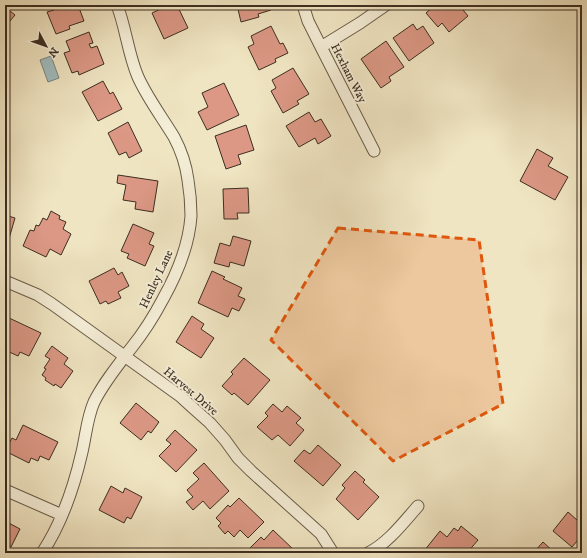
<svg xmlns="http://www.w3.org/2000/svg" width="587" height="558" font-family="'IM FELL DW Pica',serif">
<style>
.water{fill:#a1bcbf;stroke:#79837f}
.building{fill:#dc9885;stroke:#3c2e20}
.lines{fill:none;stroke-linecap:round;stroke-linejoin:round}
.minor-casing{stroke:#695c48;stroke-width:13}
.minor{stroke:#f5eed7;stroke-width:11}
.marked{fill:#df570d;fill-opacity:0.2;stroke:#df570d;stroke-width:3;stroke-dasharray:8 5;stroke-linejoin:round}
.labels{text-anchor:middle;stroke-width:4;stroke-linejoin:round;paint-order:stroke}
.street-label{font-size:12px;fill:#3c2e20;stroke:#f5eed7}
</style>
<rect width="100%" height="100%" fill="#f0e5c2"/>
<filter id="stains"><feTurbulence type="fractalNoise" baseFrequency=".005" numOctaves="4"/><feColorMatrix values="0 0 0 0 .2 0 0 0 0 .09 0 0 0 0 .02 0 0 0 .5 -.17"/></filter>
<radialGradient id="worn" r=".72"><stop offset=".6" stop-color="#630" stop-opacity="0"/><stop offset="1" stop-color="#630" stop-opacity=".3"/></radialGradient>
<path class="water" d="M51,56l8,22 -11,4 -8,-22z"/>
<path class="building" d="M52,5h26l6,16 -15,5 1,3 -14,5 -9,-22 7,-2z
M169,5h8l11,23 -24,11 -12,-26z
M237,5h33l1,5 -13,4 1,3 -18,5z
M435,5h24l9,11 -19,16 -7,-9 -4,4 -12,-14z
M5,7l10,8 -10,12z
M413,24l4,6 6,-4 11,17 -25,18 -16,-23z
M271,26l9,18 3,-1 5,10 -13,6 1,3 -17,8 -11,-23 6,-3 -3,-8z
M89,32l4,11 -4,1 2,4 6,-2 7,18 -25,11 -1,-4 -6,2 -8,-20 6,-2 -4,-10z
M386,41l18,26 -15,10 2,4 -10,7 -20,-29z
M293,68l16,26 -12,7 2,3 -16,9 -12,-22 5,-3 -4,-8z
M103,81l7,13 3,-2 9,17 -24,12 -16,-29z
M224,83l15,32 -32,15 -9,-18 10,-5 -6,-14z
M309,112l6,10 6,-3 10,17 -13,8 -3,-6 -16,9 -13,-21z
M128,122l14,29 -13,7 -3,-6 -7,3 -11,-22z
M246,125l8,25 -16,5 3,9 -15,5 -11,-33z
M537,149l16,9 -5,8 20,11 -13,23 -35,-19z
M118,175l40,6 -5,31 -18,-3 1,-7 -13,-2 3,-15 -9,-2z
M248,188l1,25h-12l1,6h-14l-1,-30z
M5,203l3,1 -3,11 10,3 -7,24 -3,-1z
M51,211l9,5 -1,3 7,3 -3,7 8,5 -10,21 -11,-6 -4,8 -23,-11 7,-16 4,1 2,-6 3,1 4,-8 4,2z
M133,224l21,9 -5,11 5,2 -9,20 -18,-8 2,-4 -8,-3z
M233,236l18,5 -7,25 -14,-4 -1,5 -15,-4 6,-20 10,3z
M114,268l4,7 4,-3 7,14 -11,6 3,6 -13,6 -2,-3 -6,3 -11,-23z
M212,271l13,6 -2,2 19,9 -4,8 7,3 -6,12 -7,-3 -4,9 -30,-14z
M192,316l12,8 -3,5 13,9 -13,20 -25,-16z
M7,317l34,16 -12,23 -9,-4 -2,4 -13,-6v-28z
M52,346l16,12 -4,6 9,7 -12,17 -6,-4 -1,2 -9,-6 1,-2 -4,-3 4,-6 -2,-1 6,-9 -5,-3z
M244,358l26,22 -22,25 -14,-12 -2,2 -10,-9 11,-12 -2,-2z
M136,403l23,19 -8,11 -3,-2 -7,9 -21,-17z
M273,404l9,8 5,-6 14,12 -5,5 8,7 -14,16 -12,-11 -6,5 -15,-13 11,-11 -3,-3z
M23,425l35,17 -9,18 -9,-4 -2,5 -7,-3 -2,5 -24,-12 7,-13 4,2z
M175,430l22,20 -21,22 -17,-16 12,-12 -5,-4z
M318,445l23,20 -18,21 -29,-25 10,-11 6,4z
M204,463l25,28 -19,18 -7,-8 -10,9 -7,-8 7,-5 -6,-7 12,-11 -6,-6z
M355,471l10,9 -2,2 16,15 -21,23 -22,-21 9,-11 -3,-3z
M111,486l12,7 2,-5 17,9 -11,22 -4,-2 -3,6 -25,-13z
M239,498l25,24 -16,16 -8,-8 -6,7 -6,-6 -3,3 -7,-8 3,-3 -5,-5 12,-13 2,2z
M568,512l9,8 5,-4v19l-10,12 -19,-16z
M5,521l15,8 -9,18 -6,-3z
M461,526l17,14 -11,13h-41l-2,-2 16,-20 7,6 7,-9 4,3z
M273,530l22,21 -1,2h-43l-3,-3 13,-13 3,3z
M543,542l12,11h-22z"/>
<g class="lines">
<defs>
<path id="minor" d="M303,5l5,16 13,26 53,104
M321,47l39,-24 26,-18
M5,281l33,14 14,9 128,92 12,11 18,16 15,17 13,18 13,13 70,63 12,19
M5,490l57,25
M42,553c20,-30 32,-66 40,-101 4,-17 5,-34 12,-50 10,-20 24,-37 38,-55 12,-15 22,-31 31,-48 14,-25 26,-54 28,-83 0,-12 -1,-24 -3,-36 -2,-15 -7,-30 -14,-43 -12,-20 -26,-38 -36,-60 -10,-23 -12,-49 -21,-72
M368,553c20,-10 35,-30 50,-47"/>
</defs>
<use href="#minor" class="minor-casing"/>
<use href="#minor" class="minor"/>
</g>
<path class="marked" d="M338,228l141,12 24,164 -110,57 -122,-121z"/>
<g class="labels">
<g class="street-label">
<text transform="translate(349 73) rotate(63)" y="4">Hexham Way</text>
<text transform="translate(156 279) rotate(-65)" y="4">Henley Lane</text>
<text transform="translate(191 391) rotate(40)" y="4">Harvest Drive</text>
</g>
</g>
<rect width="587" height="558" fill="none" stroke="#f0e5c2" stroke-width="20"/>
<rect x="6" y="6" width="575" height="546" fill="none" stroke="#3c2e20" stroke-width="2"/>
<rect x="10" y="10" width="567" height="538" fill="none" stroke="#3c2e20"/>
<g transform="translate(46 46) rotate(131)" stroke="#f5eed7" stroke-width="3" paint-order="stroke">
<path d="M0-3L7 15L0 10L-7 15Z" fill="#3c2e20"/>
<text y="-6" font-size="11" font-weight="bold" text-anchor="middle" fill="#3c2e20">N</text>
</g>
<rect width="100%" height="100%" filter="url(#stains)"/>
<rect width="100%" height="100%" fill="url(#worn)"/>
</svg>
